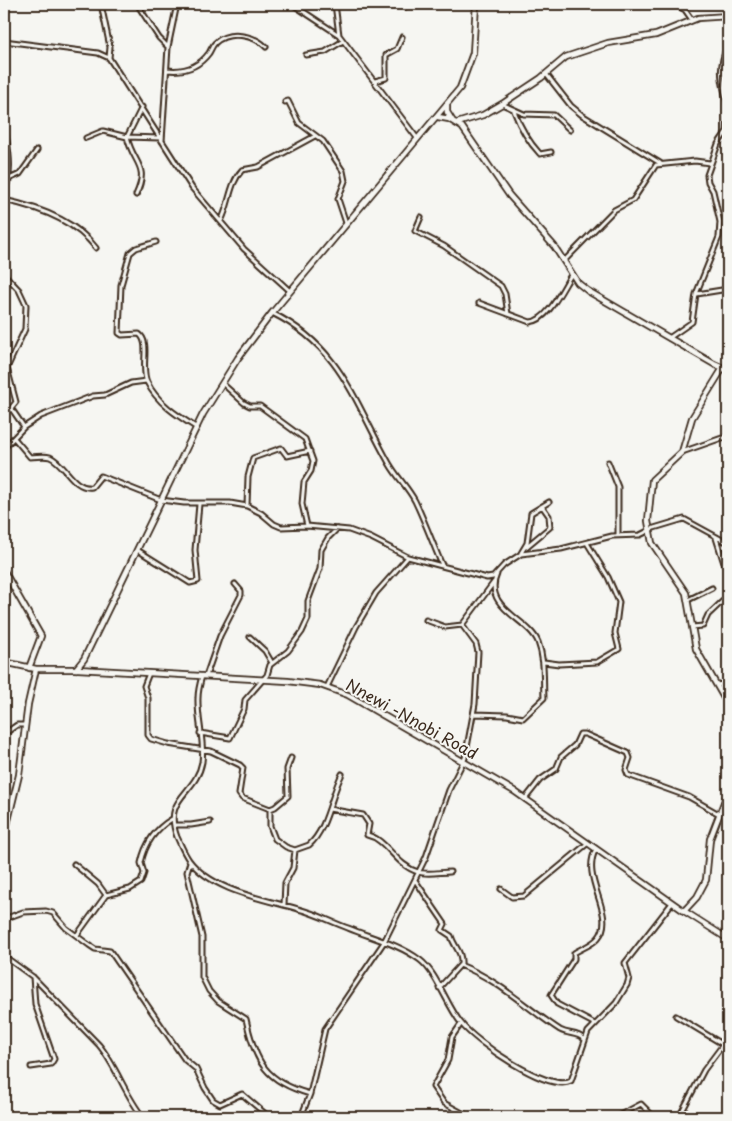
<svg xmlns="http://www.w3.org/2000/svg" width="732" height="1121" font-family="'Playpen Sans',sans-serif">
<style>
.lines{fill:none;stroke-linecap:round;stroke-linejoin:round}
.street-casing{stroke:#3b2a1e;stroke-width:7}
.secondary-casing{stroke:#3b2a1e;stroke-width:8}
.street{stroke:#f6f6f2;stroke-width:3}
.secondary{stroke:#f6f6f2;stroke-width:4.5}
.labels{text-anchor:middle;stroke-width:4;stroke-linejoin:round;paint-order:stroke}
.street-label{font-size:16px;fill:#3b2a1e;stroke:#f6f6f2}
</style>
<rect width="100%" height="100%" fill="#f6f6f2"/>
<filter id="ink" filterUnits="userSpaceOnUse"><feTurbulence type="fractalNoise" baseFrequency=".02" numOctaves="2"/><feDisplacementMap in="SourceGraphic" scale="10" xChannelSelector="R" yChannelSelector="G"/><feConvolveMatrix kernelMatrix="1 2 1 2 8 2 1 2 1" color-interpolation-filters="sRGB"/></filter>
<g filter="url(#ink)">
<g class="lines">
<defs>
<path id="street" d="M103,4l-1,5 8,38 -1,11
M137,4l22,34 9,9
M292,4l47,31
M335,4l4,31 78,103
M405,4v3
M674,4l11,6 7,10
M4,41l94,12 11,5 83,130 52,61 46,42
M728,45c-12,27 -5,36 0,63
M306,55l19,-3 18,-11
M167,70c17,2 31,-2 42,-17 2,-3 3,-7 6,-10 14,-13 39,-8 51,4
M546,74l25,32 11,9 78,48
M375,81l11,-3v-23l11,-6 5,-12
M285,102l3,-1 11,22 24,18 20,30 2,10 -7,18 8,24
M502,104l22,10 30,1 16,15
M514,111c6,16 14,30 26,43l11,-2
M4,126c4,18 10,48 0,65
M86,138l17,-7 24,6 33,1
M162,141l6,-94 9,-43
M9,179l11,-5 17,-24
M136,195c14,-30 -3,-31 -9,-58l15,-30
M4,200c33,7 71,20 92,48
M421,217l-6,14 29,15 57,40 4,8 3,20
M221,221c9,-17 8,-37 21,-51l16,-3 57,-31
M156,242l-20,6 -6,5 -9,32 -2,48 3,2 17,-1c12,8 1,34 8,48 10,21 31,34 50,46
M564,261l50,-51 19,-10 23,-35 39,-4 15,2
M4,274l15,16 7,15 -1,24 -18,39 9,34 -5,6 13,19
M697,294l31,-5
M479,303l51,19c18,-1 32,-33 41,-47
M272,313c69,34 82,88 117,150 8,14 19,25 26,38 10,21 18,43 27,64
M669,338l23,-16 4,-28 23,-57 1,-15 -7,-31 -5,-9 -1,-7 11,-31 9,-13 1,-19
M223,384l21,19 6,3h10l45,33 8,22 -2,10 -7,11 -2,22 5,22
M14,438l16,19c7,0 14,-2 20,0 15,6 23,33 42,30l9,-11 60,24 23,3h46l17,3 14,7 13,11 7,3 26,-1 42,4 22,8 37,19 79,21 6,-1 11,-12 17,-11 40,-5 51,-13 28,-1 14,-7 30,-9 44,24
M4,448l20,-21 17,-11 52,-20 12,-1 26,-12 15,-2
M682,452l40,-14h6
M608,462l10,25v48
M247,506l1,-29 5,-19 28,-10 6,8 23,-5
M716,538l12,38
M526,547l24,-20 -1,-11 -7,-10
M139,551l51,32 8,-2 -3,-31 4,-46
M521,553l6,-10 4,-30 18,-11
M688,600l24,-12
M426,620l19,7 17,-2
M692,627l11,-1 5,-11 20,-19
M250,637l15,14 7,12
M544,662l15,2 38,-2 22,-13 -4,-16 4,-31 -11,-25 -21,-34
M149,673l-5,13 4,12v37l3,4 17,5 43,7 29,14 3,3 -4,26 3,4 28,11 5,-2 13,-11 -1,-27 4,-11
M202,676c-2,7 -4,15 -4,22 -1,21 7,44 4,64 -6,33 -40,35 -25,75 4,8 7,16 12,23 23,31 75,39 109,49 17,4 33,13 50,19 24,10 51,16 72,32 17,13 27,46 41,63 14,19 88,70 110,58l17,-49 28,-29 11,-18 2,-7 -4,-15 47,-60
M206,676l14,-40 21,-41v-4l-6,-7
M717,685l11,-2
M327,687l29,-60 20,-34 32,-36
M474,714l33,1 16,3 21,-20c-1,-20 1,-38 -6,-56 -9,-23 -56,-34 -41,-68
M200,733l30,5 14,-29 1,-9 22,-25 3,-10 18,-14 14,-19 6,-13v-18l12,-32 1,-19 7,-12 9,-9
M4,734l13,-9h8
M525,799l15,-19 16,-11 5,-12 14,-12 5,-11h5l43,19 2,5 -4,12 2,5 61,22 30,17
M270,809v17l5,13 11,8 9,3 14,-5c18,-15 22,-50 33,-71
M329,809l34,6 6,9 -2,11c20,4 28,30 51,37 9,3 23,0 32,0
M174,825h17l19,-3
M190,862l-3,10 15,65v40l7,14 9,10 28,18c9,43 20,63 64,75
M74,864l24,20 8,11
M415,880l30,44 -3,6 9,6c3,11 11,15 10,28l-22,24
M501,889l11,8 12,-1 64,-53
M284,905l1,-22 8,-15 2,-18
M4,919l19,-7 23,-1 7,2 13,15 23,17 6,4 15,2 75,109 11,9 9,19 8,12 7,4 22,-10 27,23
M77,935l29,-40 24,-6 11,-7 3,-9 -3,-10c4,-19 14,-34 31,-44
M4,956l29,21 66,68c18,22 26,50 44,72
M460,965c39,15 66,43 100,65 9,5 17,2 24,9
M676,1016l48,29
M461,1024l-9,13 -4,23 -15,27 11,16 26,14
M595,1024l-38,-20 -6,-9 23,-36v-6c8,-5 18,-8 24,-15 20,-23 -19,-59 -2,-89
M31,1067l20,-3 3,-5 -19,-55 -2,-27
M301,1117l9,-23 15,-65 59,-87 42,-85 23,-67 16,-32 10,-54 3,-52 -2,-8 -14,-19 32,-43
M616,1117l25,-13 13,13
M679,1117l25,-47 24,-32"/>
<path id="secondary" d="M447,105v7l5,8
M438,117l11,2 13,8 47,68 45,51 24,37 10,8 126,73 14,6
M457,123l26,-8 19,-11 39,-26 25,-21 42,-14 48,-8 42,-17 30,-2
M723,368l-31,50 -10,34 -30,28 -4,41 4,22 34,50 10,56 32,56
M4,571l37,65 -12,32
M4,662l32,7h42l210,12 32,4 28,10 166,96 170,120 44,28
M76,669l8,-10 119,-245 35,-56 34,-45 188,-225 13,-35 3,-49
M4,837l15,-62 9,-71 8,-35
M684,911l13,-14 9,-17 4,-41 18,-47"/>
</defs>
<use href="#street" class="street-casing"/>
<use href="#secondary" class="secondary-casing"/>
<use href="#street" class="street"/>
<use href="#secondary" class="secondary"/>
</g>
</g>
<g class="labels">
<g class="street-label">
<text transform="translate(412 719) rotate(29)" y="6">Nnewi -Nnobi Road</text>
</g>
</g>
<rect width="732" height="1121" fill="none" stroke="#f6f6f2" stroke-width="20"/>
<rect x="10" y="10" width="712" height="1101" fill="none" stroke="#3b2a1e" stroke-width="2" filter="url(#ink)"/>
</svg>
